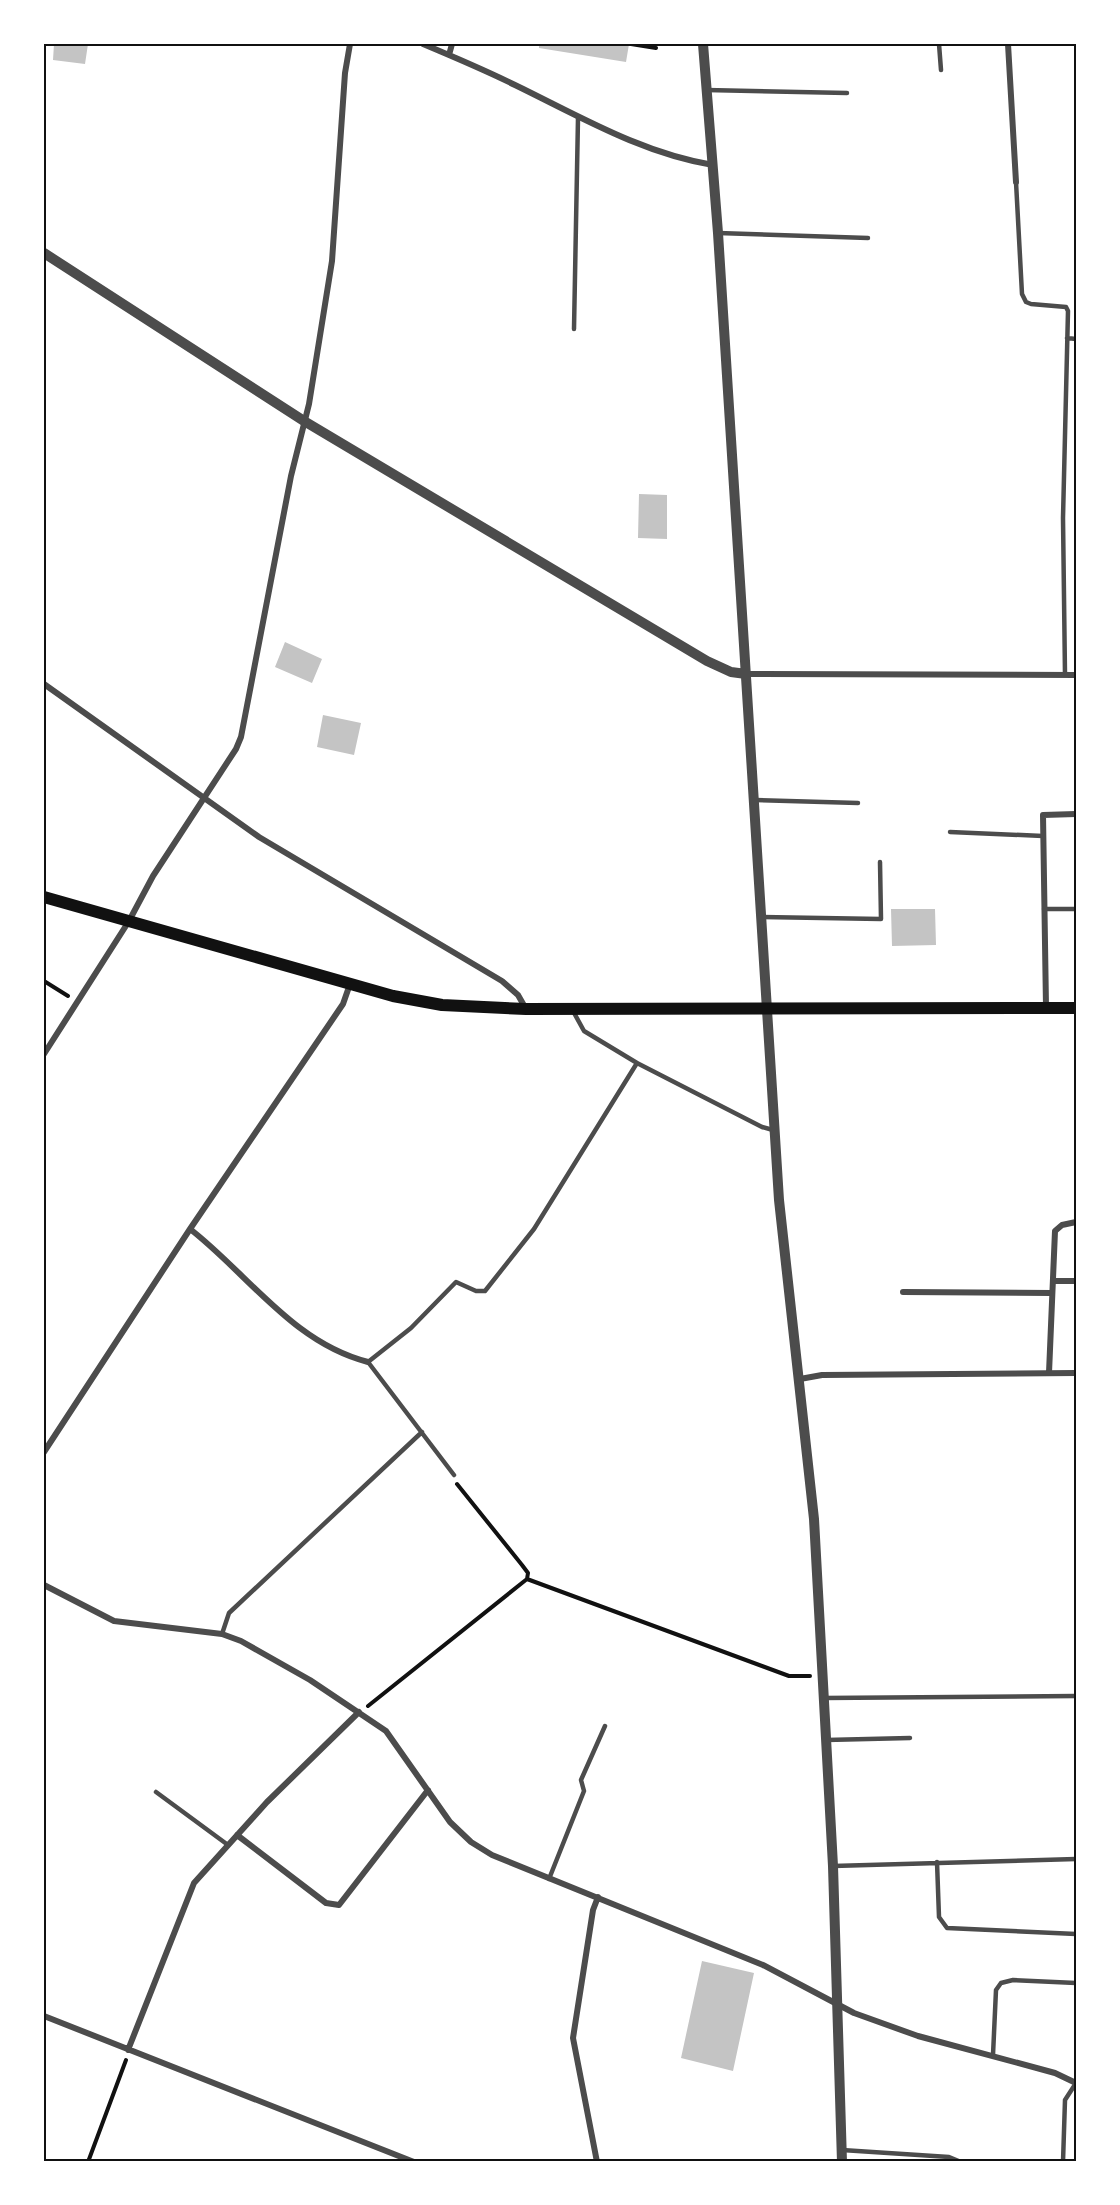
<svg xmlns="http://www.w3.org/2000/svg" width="1120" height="2205" font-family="Helvetica,sans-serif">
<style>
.building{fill:#c4c4c4}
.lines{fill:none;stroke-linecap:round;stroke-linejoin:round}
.path{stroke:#111;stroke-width:4}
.service{stroke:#4c4c4c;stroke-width:4.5}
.minor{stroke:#4c4c4c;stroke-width:6}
.tertiary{stroke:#4c4c4c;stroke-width:10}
.secondary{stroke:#111;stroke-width:12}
.neatline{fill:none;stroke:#111;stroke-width:2}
</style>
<rect width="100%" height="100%" fill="#fff"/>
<path class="building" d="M54,44h34l-3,20 -32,-4z
M539,44h90l-3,18 -87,-14z
M639,494l28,1v44l-29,-1z
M285,642l37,17 -10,24 -37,-16z
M323,715l38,8 -7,32 -37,-8z
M891,909h44l1,36 -44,1z
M702,1961l52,12 -21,98 -52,-13z"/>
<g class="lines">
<path class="path" d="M631,44l25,4
M44,981l24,15
M527,1579l262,97h21
M368,1706l159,-127 1,-6 -6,-8 -65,-81
M88,2162l38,-102"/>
<path class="service" d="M939,44l2,26
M706,90l141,3
M1016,182l6,112 4,8 5,2 35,3 2,4 -5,207 2,157
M718,233l150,5
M574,329l4,-211
M1067,338l9,1
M755,800l103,3
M950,832l93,4
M1044,909h32
M761,917l120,2 -1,-57
M573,1011l11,20 53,32 125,64 11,3
M454,1475l-86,-113 43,-34 45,-46 20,9h9l49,-62 103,-166
M222,1634l7,-21 193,-181
M824,1698l252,-2
M826,1740l84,-2
M156,1792l72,53
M937,1862l2,55 8,11 129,6
M833,1866l243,-7
M549,1879l35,-88 -3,-11 24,-54
M993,2055l3,-65 5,-7 12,-3 63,3
M842,2150l107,7 12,5
M1063,2162l2,-62 11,-17"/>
<path class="minor" d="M423,44c31,13 62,26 92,41 64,31 126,68 198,80
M1008,44l8,138
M449,55l3,-11
M746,674l330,1
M44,684l215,153 243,144 16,14 8,14
M1046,1007l-3,-192 33,-1
M44,1054l85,-133 24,-45 83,-127 5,-12 50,-261 18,-72 23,-143 13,-188 5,-29
M190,1229c58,45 103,114 178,133
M1053,1281h23
M903,1292l149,1
M1049,1373l6,-142 7,-6 14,-3
M800,1379l22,-4 254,-2
M44,1452l146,-223 153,-225 7,-20
M44,1585l70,36 108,13 19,7 69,39 76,51 64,91 21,20 21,13 271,110 91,48 64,23 137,37 21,10
M237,1835l89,68 13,2 89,-115
M44,2016l370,146
M128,2050l66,-167 73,-81 92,-90
M597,2162l-24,-124 20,-128 5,-13"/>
<path class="tertiary" d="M703,44l15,189 61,967 35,319 19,347 9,296
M44,253l260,168 403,240 24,11 15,2"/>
<path class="secondary" d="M44,897l349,99 49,9 84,4 550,-1"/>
</g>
<rect width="1120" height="2205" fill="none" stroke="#ffffff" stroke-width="90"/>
<rect x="45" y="45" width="1030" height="2115" class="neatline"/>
</svg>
